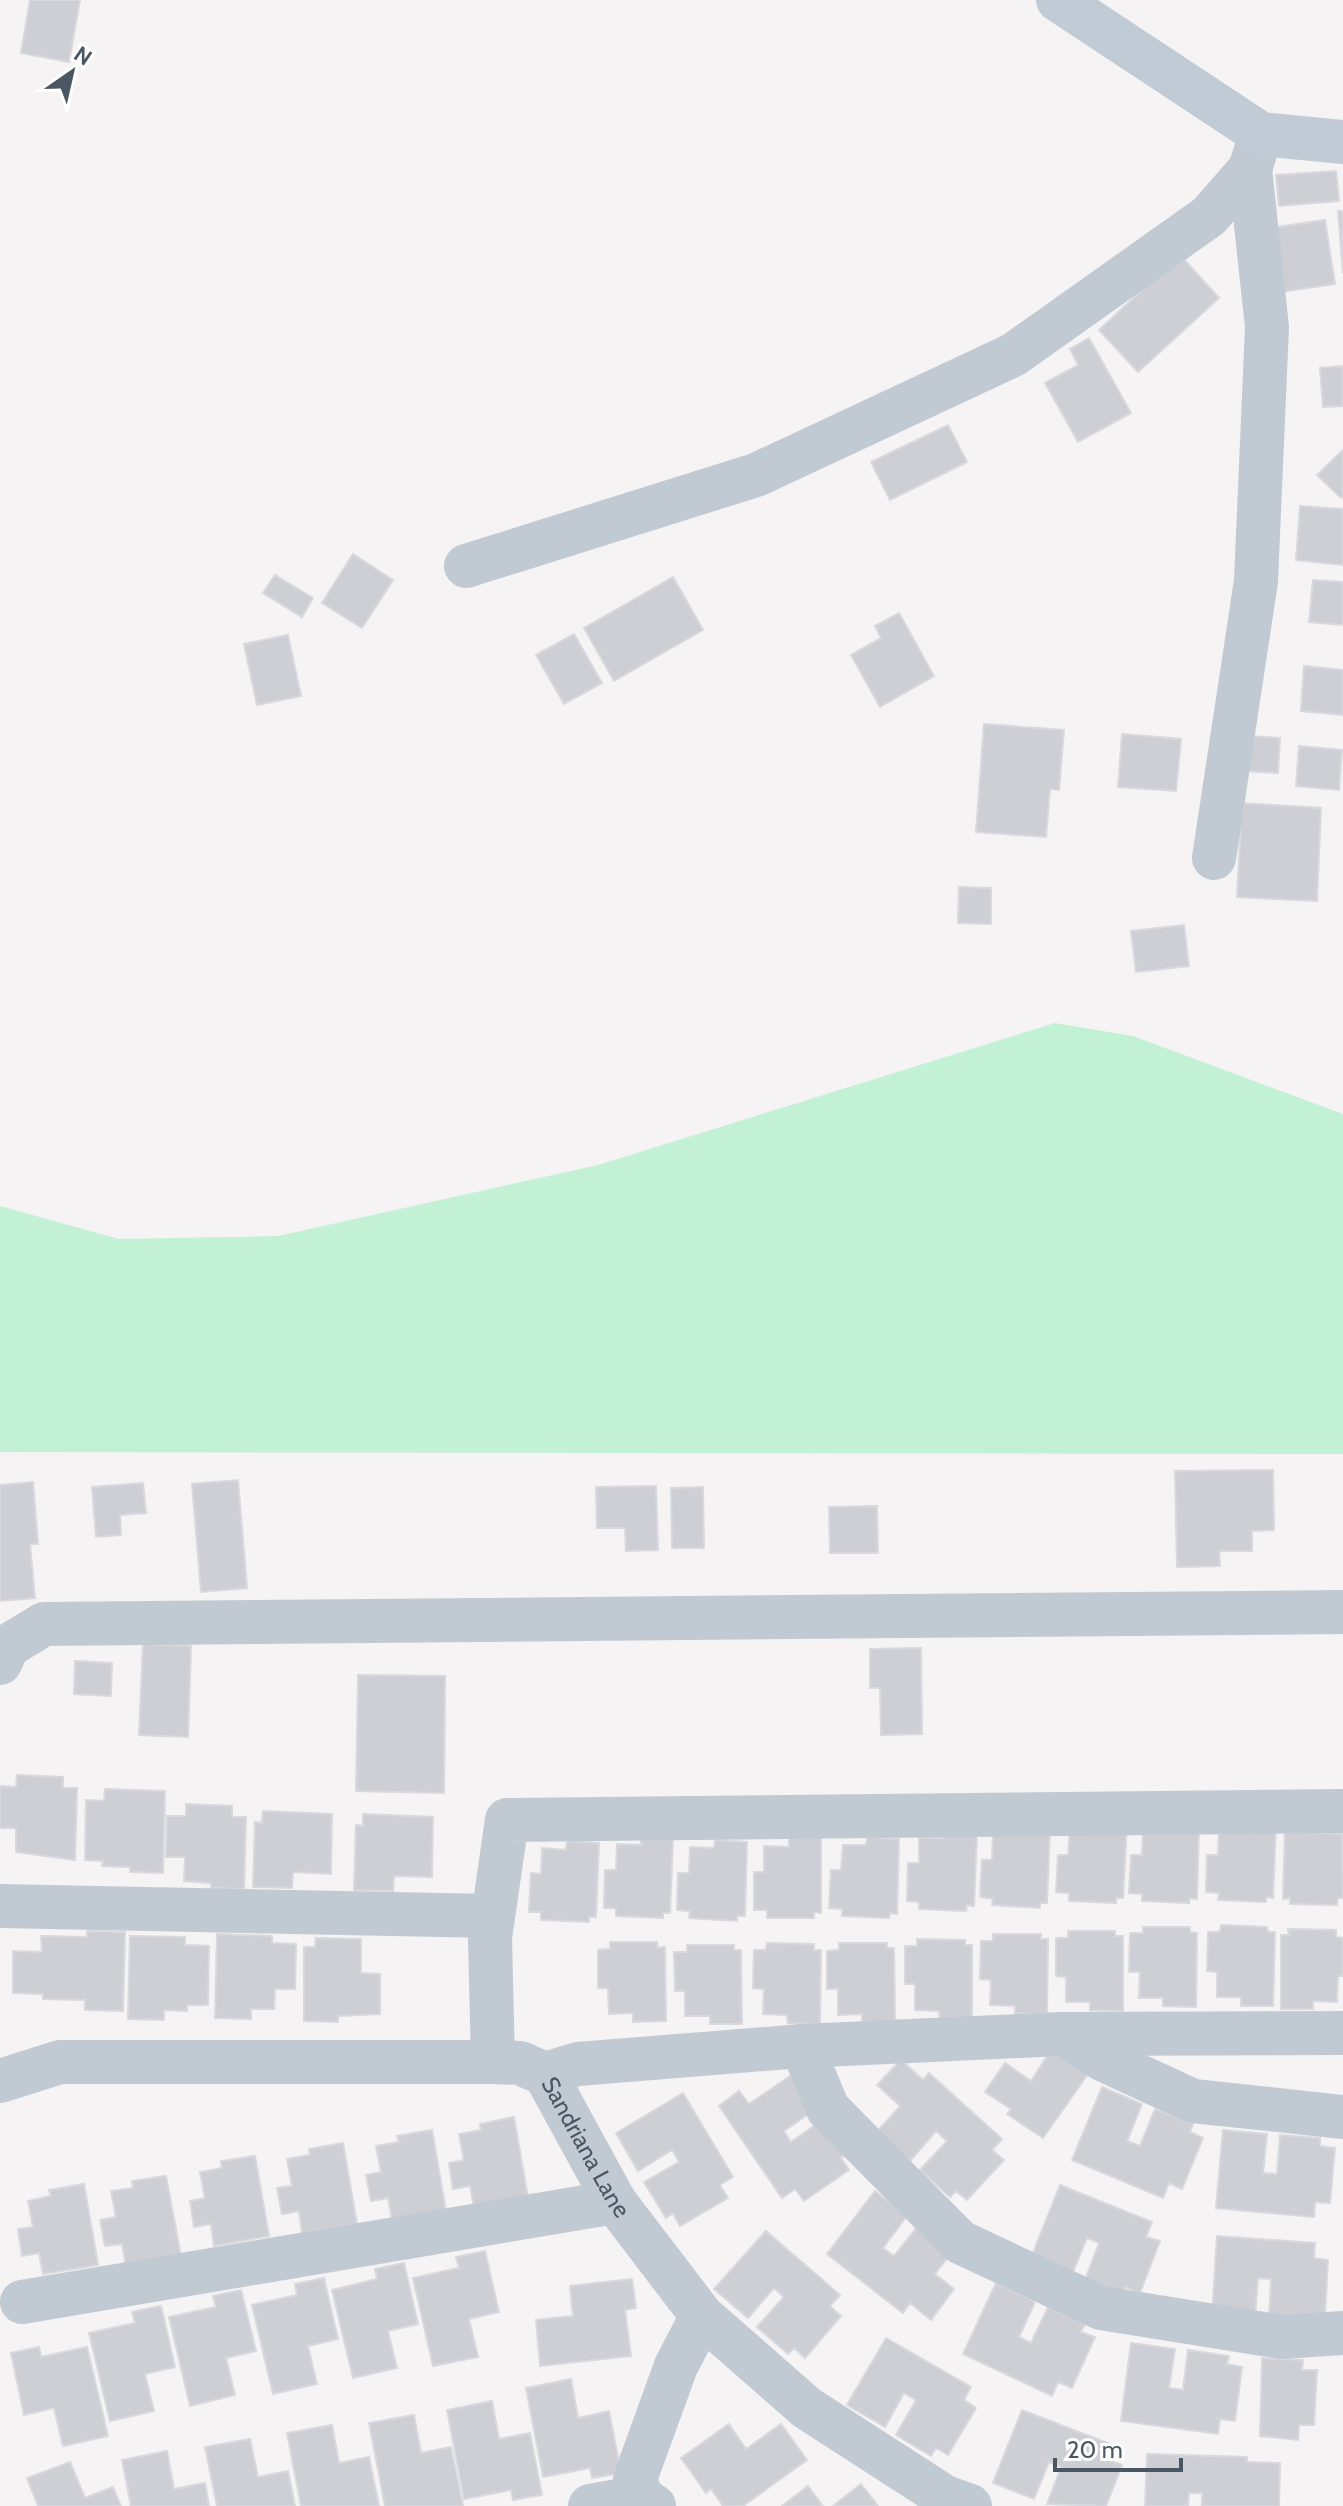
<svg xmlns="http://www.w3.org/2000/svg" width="1343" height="2506" font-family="Cabin,sans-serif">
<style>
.green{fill:#c3f1d5}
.building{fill:#cdcfd5;stroke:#d7d9de;stroke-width:2}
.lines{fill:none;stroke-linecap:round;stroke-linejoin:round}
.street{stroke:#c1cad2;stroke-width:44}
.secondary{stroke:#c1cbd6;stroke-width:44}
.labels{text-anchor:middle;stroke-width:6;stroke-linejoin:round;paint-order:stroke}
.street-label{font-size:24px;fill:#4a5661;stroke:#fff}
</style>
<rect width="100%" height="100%" fill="#f5f3f3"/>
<path class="green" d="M1055,1023l78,13 210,78v340l-1343,-2v-246l119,33 159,-3 320,-71z"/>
<path class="building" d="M30,0h50l-11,62 -48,-9z
M1336,171l3,30 -60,5 -3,-31z
M1338,211h5v62z
M1325,220l10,64 -55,8 -10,-64z
M1180,255l39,43 -81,74 -39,-42z
M1089,338l42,75 -53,29 -33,-59 33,-18 -8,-16z
M1343,366v40l-20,1 -3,-39z
M948,425l19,37 -77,38 -19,-38z
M1343,450v47l-2,1 -24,-23z
M1300,506l43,3v56l-47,-5z
M353,554l40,26 -31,48 -40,-25z
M275,575l38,23 -11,19 -39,-24z
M673,577l30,53 -89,51 -30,-53z
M1313,580l30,2v43l-34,-3z
M899,613l35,63 -54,31 -29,-52 30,-17 -6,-12z
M574,634l28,49 -38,21 -28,-49z
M288,635l13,61 -44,9 -13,-61z
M1304,666l39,4v45l-42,-4z
M984,724l80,6 -5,60 -9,-1 -4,48 -70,-5z
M1122,734l59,5 -5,52 -58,-4z
M1248,736l32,2 -2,35 -33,-2z
M1299,746l43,4 -3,40 -43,-4z
M1242,803l79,5 -4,93 -80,-4z
M959,887l32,1v36l-33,-1z
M1184,925l5,41 -53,6 -5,-41z
M1273,1470l1,60 -22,1v20h-33l1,15 -43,1 -2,-96z
M238,1480l9,108 -46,4 -9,-108z
M33,1482l5,62h-8l5,54 -35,3v-116z
M143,1483l3,30 -26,2 1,20 -25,2 -4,-50z
M656,1486l2,64 -32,1 -1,-23h-28l-1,-41z
M703,1487l1,61h-32l-1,-60z
M877,1506l1,47h-48l-1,-46z
M143,1644l48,2 -3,91 -49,-2z
M921,1648l1,86 -41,1 -1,-47h-10v-39z
M75,1661l37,2 -1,33 -37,-2z
M358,1675l87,1 -1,117 -88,-2z
M17,1775l46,2v11h14l-2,72 -59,-8v-24h-16v-42l16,1z
M105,1789l60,2 -2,82 -33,-1v-5l-28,-1 1,-5 -18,-1 1,-60 18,1z
M186,1804l46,2v11h14l-2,72 -33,-1v-5l-27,-2 1,-24h-19l1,-41h19z
M263,1811l69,3 -1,60 -38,-2 -1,16 -39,-1 2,-65 7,1z
M363,1814l70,3 -1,60 -38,-1 -1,15 -39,-1 2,-65 7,1z
M1127,1824l-4,74h-7v5l-47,-2v-8l-13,-1 2,-37h10l2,-26z
M1199,1824l-2,75 -7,-1 -1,5 -47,-2v-7l-13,-1 2,-38h11l1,-25z
M1276,1824l-3,74 -7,-1v5l-48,-2 1,-7 -13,-1 1,-37h11l1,-26z
M1285,1824l32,9 25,1 1,64h-5l-1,7 -47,-1v-6l-7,1z
M1050,1829l-3,74h-7v5l-48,-3 1,-6 -13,-2 2,-37h10l1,-26z
M944,1830l33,2 -3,74 -7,-1 -1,6 -47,-2v-7l-12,-1 1,-38h11v-25h25z
M641,1837l32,2 -3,74h-7v5l-47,-2v-8h-12l1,-38h11l1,-26 24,1z
M867,1837l32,2 -2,75 -7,-1 -1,5 -47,-2v-7l-13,-1 2,-38h10l2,-25h23z
M789,1838h32v75l-7,-1v6h-47v-8h-13v-38h10v-26l25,1z
M715,1840l32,2 -2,74h-8v5l-48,-3 1,-7 -13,-1 1,-37h11l1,-26 24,1z
M567,1841l32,2 -3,74h-7v5l-48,-2v-8h-12l2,-39 10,1 1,-26 24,2z
M1221,1925l46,2 1,5h7l-2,74h-32v-9h-24v-25l-10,-1 1,-39h12z
M1143,1927h47v5l7,1 -1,74 -33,-1v-8h-24l1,-26h-11l1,-39h13z
M1288,1929l48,1v7l7,1v38h-5l-1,26 -24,-1v8h-32v-74h8z
M87,1931l38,1 -2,79 -38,-1v-10l-42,-1v-5l-30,-1v-42l29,1 -1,-16 46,1z
M1068,1931h47v5h8v75l-33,-1v-8h-24v-25l-10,-1v-38h12z
M217,1934l55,2v7l24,1 -1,45h-20l-1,20h-23v10l-36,-1z
M993,1934h48v5h7l-1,75 -32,-1v-7l-25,-1 1,-25 -11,-1 1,-38h12z
M130,1936l55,1v8l24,1 -1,59h-21v6l-23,-1v10l-36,-1z
M316,1938l45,1v34l19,1v40l-42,2v6l-34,-1v-74h11z
M917,1939l48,1v5h7v74h-32l-1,-8 -24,-1v-26h-10v-38h12z
M610,1942h47v6l8,-1 1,74 -33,1v-9l-24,1 -1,-26h-10v-38l12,-1z
M767,1943l47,1v6h7l-1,74 -32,-1 -1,-8 -24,-1 1,-25 -11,-1 1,-38h12z
M839,1943h48v5h7l1,74 -33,1v-9l-24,1v-26h-11v-38l12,-1z
M687,1945h47v5h7l1,74h-32v-8h-25v-25h-10l-1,-39h13z
M1051,2050l37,24 -45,64 -36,-24 4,-5 -26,-17 20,-29 26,18z
M901,2060l22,20 6,-7 73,66 -10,11 12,10 -37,40 -11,-9 -6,6 -30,-27 27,-29 -11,-10 -26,30 -33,-29 23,-26 -23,-21z
M793,2074l24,34 -33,23 7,11 33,-23 24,34 -7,5 8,12 -45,31 -9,-12 -13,9 -63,-92 20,-15 10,13z
M1102,2087l40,17 -15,37 13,5 15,-37 38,15 -3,8 13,6 -21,51 -13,-6 -6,15 -91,-38z
M683,2093l50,84 -13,8 8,13 -48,28 -7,-13 -7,5 -22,-36 35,-20 -7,-12 -34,21 -22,-38z
M514,2117l14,81 -54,9 -4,-21 -17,3 -4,-26 15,-3 -5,-26 22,-4 -1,-6z
M432,2130l14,81 -54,9 -4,-22 -17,3 -5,-26 15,-3 -5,-26 23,-4 -2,-6z
M1223,2130l44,4 -4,39 14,1 3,-39 40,3v8l15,2 -5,55 -15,-1 -1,15 -98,-9z
M343,2143l14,81 -55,9 -3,-22 -17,3 -5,-26 15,-2 -5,-27 23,-4 -1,-6z
M255,2156l14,80 -55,10 -3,-22 -17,3 -4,-26 15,-3 -5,-26 22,-4 -1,-7z
M166,2176l15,80 -55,9 -4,-21 -17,2 -5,-26 16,-3 -5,-26 22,-3 -1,-7z
M84,2184l14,81 -55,9 -4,-21 -17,3 -4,-27 15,-2 -5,-26 23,-5 -2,-6z
M1060,2185l92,37 -6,15 14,4 -20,52 -15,-6 -2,8 -38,-15 14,-37 -12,-5 -15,36 -41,-16z
M875,2191l32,25 -24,32 11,8 24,-30 34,26 -17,22 19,15 -23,31 -21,-17 -7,10 -76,-59z
M766,2231l74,64 -10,11 11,10 -36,42 -11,-10 -6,6 -31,-27 27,-30 -10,-9 -26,30 -34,-29z
M1217,2236l98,7 -1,15 14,2 -3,54 -56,5 2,-40 -13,-1 -3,39 -43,-3z
M485,2251l14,61 -30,7 9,38 -45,9 -20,-88 46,-10 -3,-11z
M404,2263l14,61 -30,7 9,37 -44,10 -21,-88 45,-11 -2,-10z
M324,2278l14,61 -30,7 9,38 -44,10 -21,-89 45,-10 -2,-11z
M632,2279l4,29 -11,2 6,46 -91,10 -4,-46 37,-4 -3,-30z
M996,2283l39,19 -16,35 12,6 17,-36 37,17 -4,8 14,5 -23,51 -14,-6 -6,14 -89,-42z
M241,2290l15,61 -30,7 9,37 -45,11 -21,-89 47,-10 -3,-11z
M161,2306l14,61 -30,7 9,37 -44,10 -21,-88 46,-10 -3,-11z
M886,2338l85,49 -7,13 12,8 -28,47 -12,-7 -5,8 -35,-21 20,-35 -12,-7 -19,34 -38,-22z
M1131,2343l44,6 -6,39 14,2 5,-40 41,6 -2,8 15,3 -7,54 -15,-2 -2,15 -97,-13z
M39,2347l2,10 46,-10 21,89 -45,10 -9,-38 -30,7 -13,-62z
M1262,2358l41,2 -1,10h15l-3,55h-15l-1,15 -38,-4z
M571,2379l7,39 31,-7 12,62 -29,5 -2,-10 -47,9 -17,-89z
M492,2401l7,38 31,-6 12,62 -29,5 -2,-10 -47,9 -17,-89z
M1022,2410l91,35 -5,15 14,5 -16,41 -59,-2 14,-37 -12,-5 -15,37 -41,-16z
M414,2415l7,38 30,-6 12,59h-78l-16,-83z
M729,2424l17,25 35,-25 26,36 -64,46h-20l-12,-17 -5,4 -25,-35z
M332,2425l7,38 30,-6 10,49h-78l-14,-73z
M250,2439l8,38 30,-6 7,35h-78l-12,-59z
M167,2451l7,38 31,-6 4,23h-78l-9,-46z
M1147,2454l100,3v5l33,1 -1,43h-77v-13h-13l-1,13h-43z
M70,2462l15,36 28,-11 8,19h-83l-11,-28z
M861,2484l17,22h-45z
M808,2486l15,20h-41z"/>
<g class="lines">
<g class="street">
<path d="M466,566l290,-91 257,-120 196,-139 41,-47 11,-35"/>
<path d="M1214,858l42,-277 11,-254 -17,-158"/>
<path d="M0,1663l8,-17 36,-22 1299,-12"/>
<path d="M0,1906l493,10"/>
<path d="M1064,2035l38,24 91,42 150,16"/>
<path d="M802,2046l26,63 132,133 141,66 181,29 61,-4"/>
<path d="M493,2062l-3,-124 17,-118 836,-9"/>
<path d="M545,2074l33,-10 224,-18 260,-12 281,-1"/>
<path id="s1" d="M0,2081l60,-19h433l27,1 25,11 70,128 87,114 105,92 138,89 25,9"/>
<path d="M22,2302l593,-100"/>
<path d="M590,2506l51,-9"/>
<path d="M654,2506l-13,-9 -6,-18 41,-113 26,-50"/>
</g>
<path class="secondary" d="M1058,0l203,134 82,8"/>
</g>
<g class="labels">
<g class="street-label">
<text dy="8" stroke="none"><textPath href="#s1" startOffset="634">Sandriana Lane</textPath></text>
</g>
</g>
<g transform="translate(72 72) rotate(34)" stroke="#ffffff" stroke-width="6" paint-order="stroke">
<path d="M0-6L14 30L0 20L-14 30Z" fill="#4a5661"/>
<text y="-12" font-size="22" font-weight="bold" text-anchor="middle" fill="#4a5661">N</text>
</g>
<path d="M1055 2458v12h126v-12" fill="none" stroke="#4a5661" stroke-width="4"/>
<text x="1067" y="2458" font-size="24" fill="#4a5661" stroke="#ffffff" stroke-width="6" paint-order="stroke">20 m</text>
</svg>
